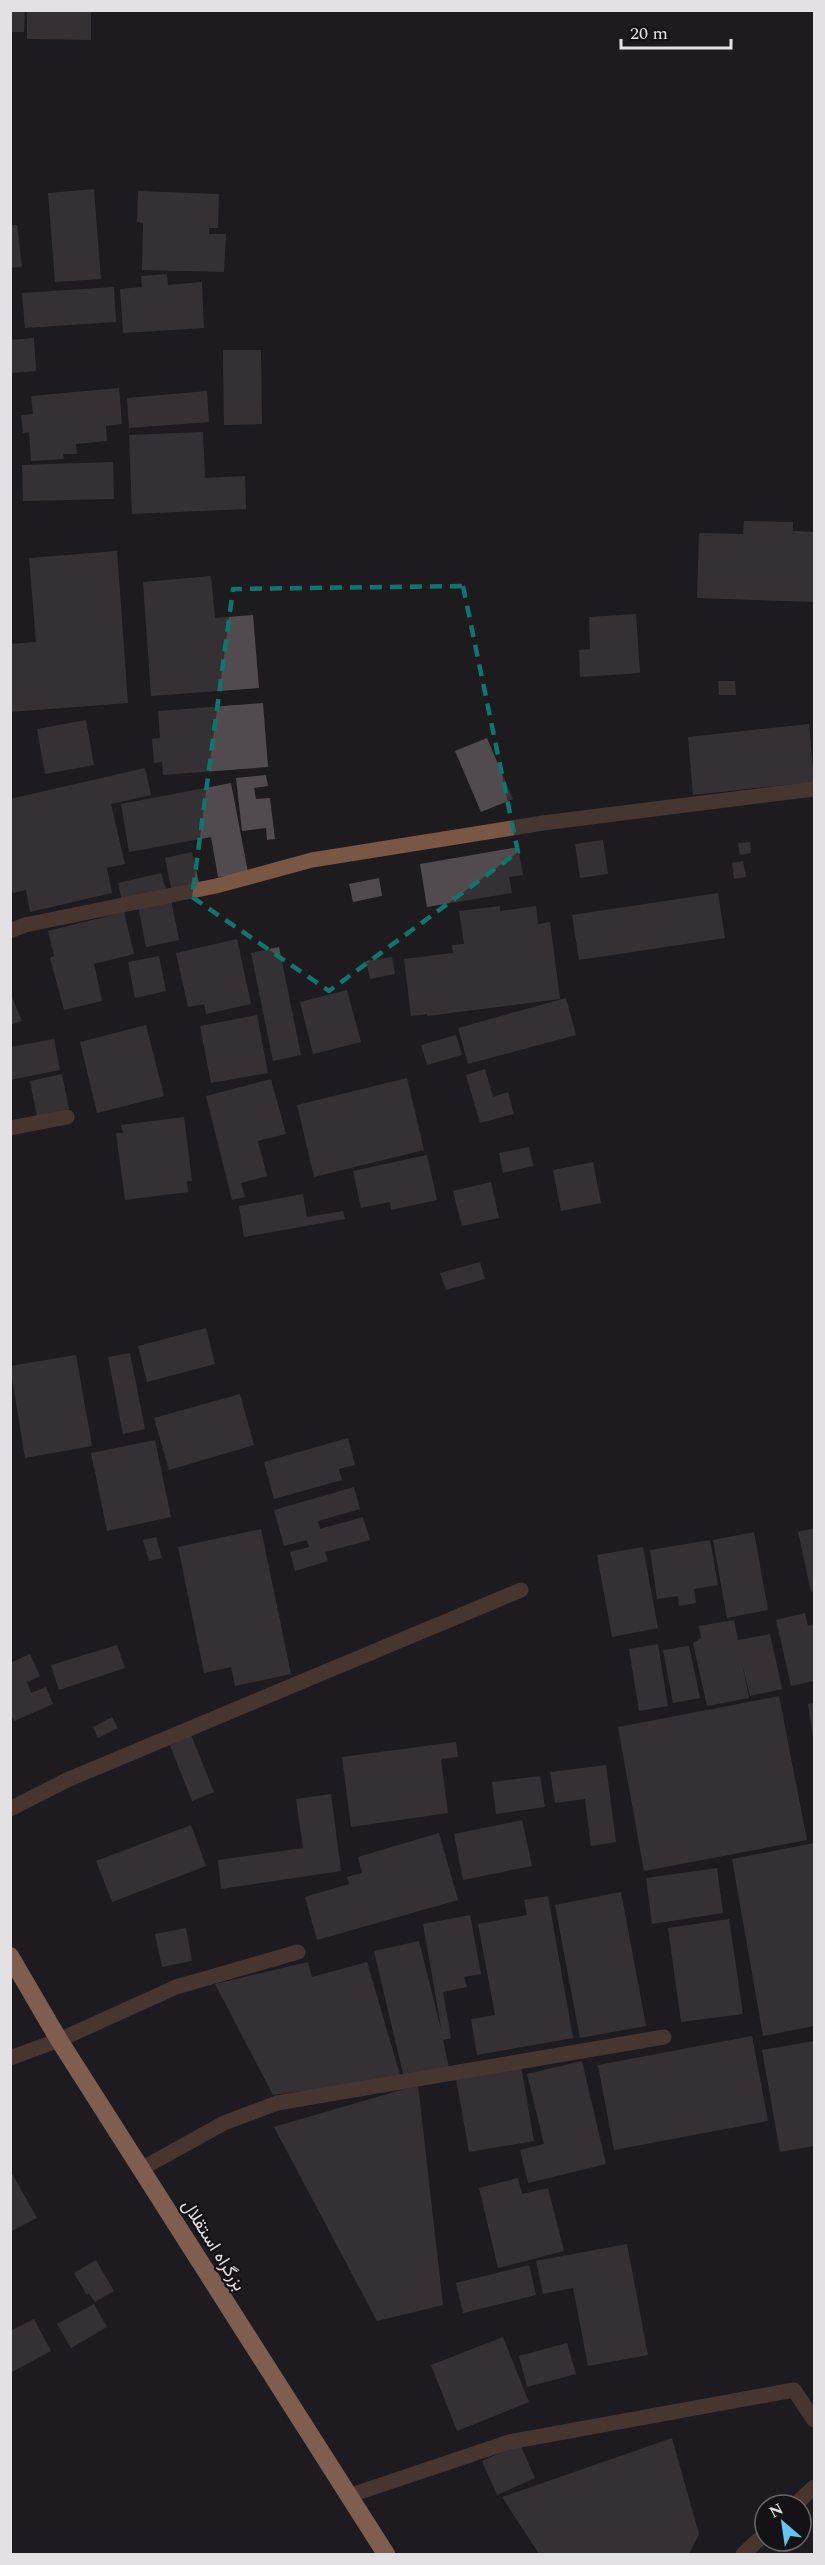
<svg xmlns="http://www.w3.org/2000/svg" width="825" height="2565" font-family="Spectral,Vazirmatn,serif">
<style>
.building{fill:#514b4f}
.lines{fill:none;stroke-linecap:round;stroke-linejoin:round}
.minor{stroke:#7a5745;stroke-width:15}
.highway{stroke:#f5ad8a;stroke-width:18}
.marked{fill:none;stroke:#0f766e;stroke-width:4.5;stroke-dasharray:12 8;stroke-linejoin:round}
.labels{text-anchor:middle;stroke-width:4.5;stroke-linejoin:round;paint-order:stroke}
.street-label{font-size:18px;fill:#e3e1e4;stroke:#151216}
</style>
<rect width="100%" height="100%" fill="#1e1b1f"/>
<path class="building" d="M10,10h15l-1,22h-14z
M27,10h64v30l-64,-1z
M94,189l7,90 -46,3 -7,-89z
M138,191l81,3 -1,34h-9v6h17l-2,38 -82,-2 1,-47 -6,-1z
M10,225h7l5,42 -12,1z
M167,274l1,11 34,-3 2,46 -81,5 -3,-44 22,-2 -1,-11z
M114,287l2,35 -91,6 -3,-35z
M34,338l2,33 -26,2v-33z
M223,350h38l1,74 -38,1z
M119,388l3,36 -16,2 1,15 -31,3 1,10h-14l1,5 -33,2 -2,-29 -6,1 -2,-18 12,-1 -2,-18z
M207,391l2,31 -80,6 -2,-30z
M203,432l2,46 40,-2 1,33 -114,5 -3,-79z
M113,462l1,37 -91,2 -1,-36z
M744,521l49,1v9l21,1v70l-117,-4 2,-65 44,1z
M117,551l11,152 -118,9v-68l26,-2 -7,-84z
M211,576l4,42 38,-3 6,73 -108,8 -8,-114z
M636,614l4,59 -60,4 -1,-27 11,-1 -1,-32z
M718,681h17l1,14h-17z
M263,703l5,64 -105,8 -1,-13 -8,1 -2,-24 8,-1 -2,-27z
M86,720l8,45 -49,9 -8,-45z
M809,724l5,58 -121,13 -5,-58z
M487,738l26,61 -32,13 -26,-61z
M145,768l6,27 -40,9 14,60 -18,4 5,25 -82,19 -4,-22 -13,3 -3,-9v-85z
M266,775l2,11 -14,2 2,11 14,-1 5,41 -8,1 -1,-12 -24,3 -6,-53z
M231,783l17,89 -30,5 -7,-40 -82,15 -8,-48z
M603,840l5,34 -28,4 -5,-34z
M750,842l1,11 -11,2 -2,-12z
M518,847l5,28 -14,2 3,16 -85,14 -7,-43z
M192,852l7,30 -28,6 -6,-30z
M743,861l3,16 -12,2 -2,-16z
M161,873l5,17 -44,11 -4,-18z
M379,878l3,18 -29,6 -4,-18z
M718,893l7,45 -146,22 -7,-45z
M171,900l8,40 -33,7 -8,-41z
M500,906v5l36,-5 2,18 12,-2 10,77 -133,17v-2l-16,2 -7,-57 49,-6 -1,-8 12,-1 -5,-33z
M124,912l10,42 -40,10 8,37 -38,9 -14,-52 4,-2 -6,-25z
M237,939l14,65 -45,10 -2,-10 -16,3 -12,-54z
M279,947l22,108 -28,6 -22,-108z
M159,956l7,35 -31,7 -7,-36z
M392,957l3,17 -25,5 -4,-18z
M347,990l14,52 -48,12 -13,-52z
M10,992l12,29 -12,4z
M566,998l10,37 -108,29 -10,-36z
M257,1015l11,58 -57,10 -11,-57z
M146,1025l18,71 -67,17 -17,-71z
M456,1035l6,20 -35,10 -6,-20z
M54,1039l6,31 -50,10v-33z
M485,1069l8,28 15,-5 6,22 -34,9 -14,-48z
M62,1074l7,35 -32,7 -7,-35z
M407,1078l17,72 -110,27 -17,-72z
M271,1079l15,55 -28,7 9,35 -26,7 4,14 -13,3 -26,-104z
M184,1117l8,64h-5l1,11 -63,8 -9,-67h7l-2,-8z
M529,1147l4,19 -30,7 -4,-20z
M427,1155l10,45 -46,10 -1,-8 -29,6 -8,-37z
M593,1162l8,41 -40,8 -8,-41z
M491,1182l8,36 -37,8 -9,-35z
M303,1194l4,23 36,-6 2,8 -101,18 -5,-31z
M480,1262l5,17 -39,11 -6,-17z
M206,1328l9,36 -68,18 -9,-36z
M130,1353l15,76 -22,5 -15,-77z
M76,1355l16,91 -67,12 -15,-92z
M240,1394l14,51 -85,25 -15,-52z
M348,1438l7,27 -16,4 3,11 -68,19 -10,-37z
M155,1440l16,77 -64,14 -16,-78z
M354,1487l6,22 -42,12 2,8 43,-12 7,23 -45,12 3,9 -33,10 -5,-19 19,-5 -2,-7 -23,6 -10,-36z
M814,1528v63l-3,1 -13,-60z
M261,1529l30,145 -56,12 -4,-19 -27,6 -26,-126z
M754,1532l14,78 -41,8 -14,-78z
M156,1537l6,21 -13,3 -6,-21z
M710,1540l8,45 -24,4 2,14 -17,3 -1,-10 -21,3 -7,-49z
M643,1547l15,81 -46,9 -15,-82z
M805,1613l3,13 6,-2v57l-23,5 -15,-66z
M734,1620l4,20 32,-6 12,55 -32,7 -8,-33 7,35 -42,8 -14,-63 8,-5 -2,-12z
M658,1644l10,62 -29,5 -10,-62z
M117,1645l8,23 -66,22 -8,-25z
M689,1646l11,52 -27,5 -10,-53z
M30,1654l10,22 -13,6 4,11 15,-6 7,17 -39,17 -4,-8v-50z
M779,1696l28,144 -163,31 -26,-144z
M814,1703v35h-1l-5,-34z
M112,1717l6,11 -20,10 -5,-11z
M189,1730l25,62 -22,9 -25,-63z
M456,1742l2,15 -17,2 7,54 -97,14 -9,-70z
M606,1765l10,77 -25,4 -6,-47 -30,4 -5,-31z
M540,1776l5,31 -49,7 -4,-32z
M331,1794l10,77 -120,18 -3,-29 85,-12 -7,-49z
M522,1820l10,46 -69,14 -9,-46z
M191,1825l15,41 -94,36 -16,-41z
M439,1833l19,67 -141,40 -12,-43 44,-13 -2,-7 15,-4 -4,-16z
M814,1843v183l-51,10 -31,-177z
M717,1868l6,45 -71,11 -6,-46z
M621,1892l25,134 -66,12 -25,-133z
M548,1896l25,142 -96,17 -6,-36 24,-4 -17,-91 49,-9 -3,-15z
M470,1915l11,59 -17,3 3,10 -24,5 8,46 -8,2 6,28 -45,10 -30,-127 45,-10 23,92 -19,-109z
M729,1919l14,95 -62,8 -13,-94z
M186,1928l6,33 -30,6 -7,-33z
M308,1962l4,15 55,-15 34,116 -128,17 -58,-111z
M752,2036l16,85 -154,29 -16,-85z
M814,2041v105l-34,6 -18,-102z
M582,2061l24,103 -78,19 -8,-33 24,-6 -17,-70z
M521,2066l13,75 -65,11 -13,-74z
M418,2085l25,220 -66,16 -103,-194z
M10,2170l27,48 -27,14z
M518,2178l4,16 26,-6 16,63 -66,17 -19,-80z
M627,2244l21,111 -60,11 -15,-78 -30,6 -7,-33z
M96,2260l18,31 -19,11 -6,-9 -2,2 -13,-22z
M529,2265l7,30 -73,18 -7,-30z
M94,2304l13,23 -36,21 -14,-24z
M34,2319l17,32 -41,22v-42z
M503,2337l26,65 -72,29 -26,-66z
M567,2343l9,31 -49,13 -8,-31z
M672,2438l27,96 -10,20h-150l-37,-57z
M520,2444l15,34 -38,17 -15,-34z"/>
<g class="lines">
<path class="minor" d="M10,931l15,-6 191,-39 96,-26 231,-37 271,-34
M10,1128l57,-11
M10,1809l57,-29 454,-190
M10,2058l49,-18 117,-53 122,-35
M141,2169l83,-46 53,-20 387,-66
M348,2496l161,-54 285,-52 20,30
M795,2505l19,-18
M743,2554l22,-20"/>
<path class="highway" d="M10,1956l49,84 327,514"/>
</g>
<path d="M0 0H825V2565H0ZM463,586l55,266 -189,139 -137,-94 41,-308z" fill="#1e1b1f" fill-opacity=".55" fill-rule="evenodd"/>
<path class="marked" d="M463,586l55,266 -189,139 -137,-94 41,-308z"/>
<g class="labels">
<g class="street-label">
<text transform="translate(214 2245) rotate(58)" y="6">بزرگراه استقلال</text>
</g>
</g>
<rect width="825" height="2565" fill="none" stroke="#e3e1e4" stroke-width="24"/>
<g transform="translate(783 2523) rotate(331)"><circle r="28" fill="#151216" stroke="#676568" stroke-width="1.5"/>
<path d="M0-4.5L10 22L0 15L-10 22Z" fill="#67c4f0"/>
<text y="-9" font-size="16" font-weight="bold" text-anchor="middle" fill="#e3e1e4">N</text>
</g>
<path d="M621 39v9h110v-9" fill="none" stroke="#e3e1e4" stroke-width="3"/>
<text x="630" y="39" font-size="18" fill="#e3e1e4" stroke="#151216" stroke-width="4.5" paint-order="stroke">20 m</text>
</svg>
